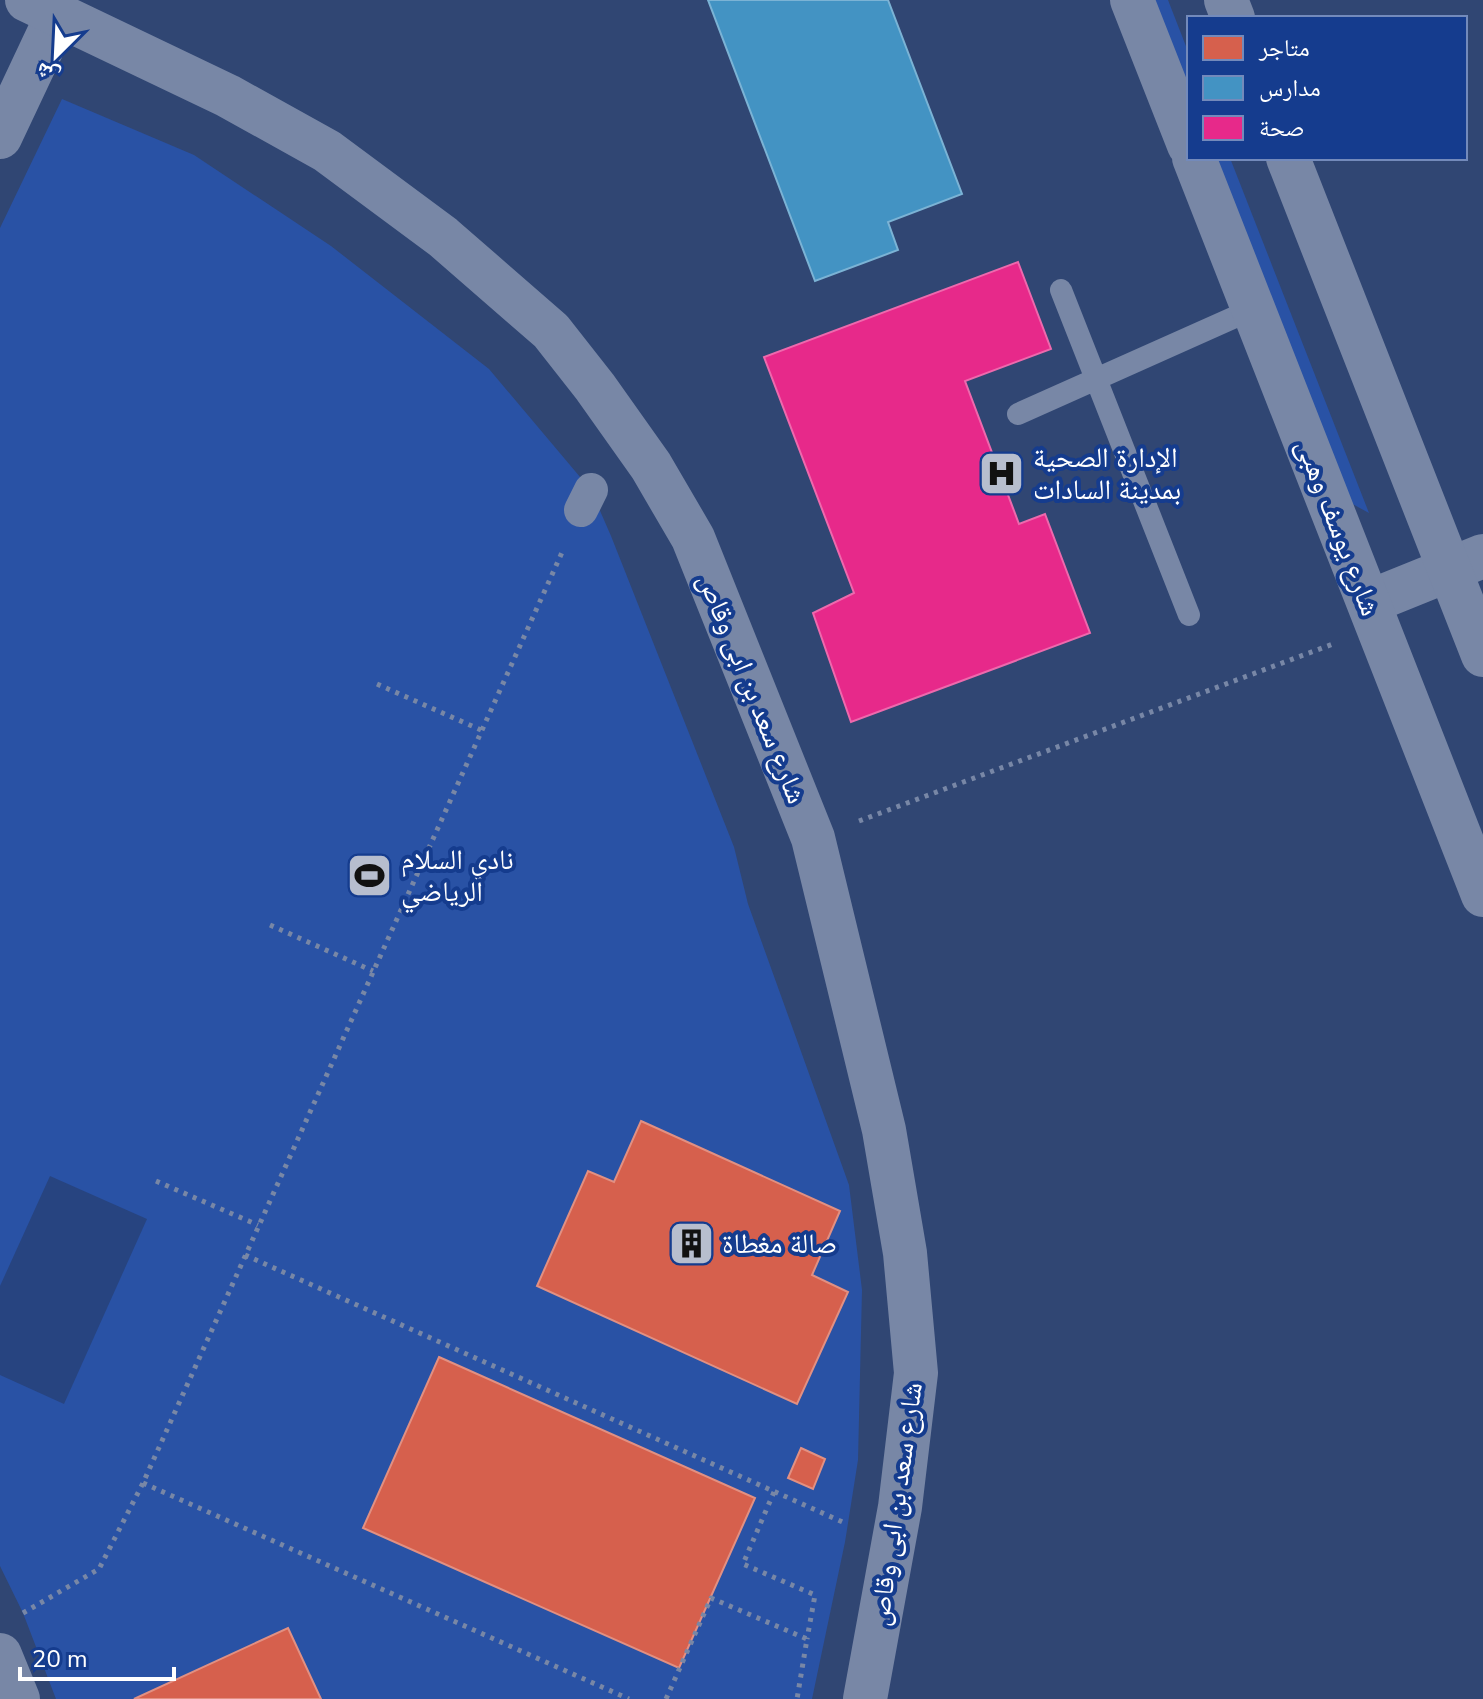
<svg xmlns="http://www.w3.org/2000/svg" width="1483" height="1699" font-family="'Nunito Sans','Noto Naskh Arabic',sans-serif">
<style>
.green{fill:#2952a5}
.water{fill:#274480}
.shops{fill:#d6604d;stroke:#e29082;stroke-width:2}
.schools{fill:#4393c3;stroke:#7bb3d5;stroke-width:2}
.health{fill:#e7298a;stroke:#ee69ad;stroke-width:2}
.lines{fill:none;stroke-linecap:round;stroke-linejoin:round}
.path{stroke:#7887a6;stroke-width:5;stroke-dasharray:4 6;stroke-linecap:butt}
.service{stroke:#7887a6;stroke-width:22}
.pedestrian{stroke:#7887a6;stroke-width:34}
.minor{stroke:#7887a6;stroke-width:44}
.tertiary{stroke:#7887a6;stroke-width:44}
.labels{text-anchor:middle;stroke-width:8;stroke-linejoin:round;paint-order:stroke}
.poi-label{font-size:28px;fill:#fff;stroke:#153c8e;text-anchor:start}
.street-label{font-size:28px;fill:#fff;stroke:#153c8e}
</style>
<rect width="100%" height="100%" fill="#304673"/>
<path class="green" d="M1127,0h41l21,54v104h41l139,355 -55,-30z
M62,99l132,56 137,91 158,123 102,121 20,46 123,311 14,57 101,281 13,105 -4,170 -13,82 -33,157h-756l-33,-86 -23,-47v-1338z"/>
<path class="water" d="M50,1176l97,43 -83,185 -64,-29v-89z"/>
<path class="shops" d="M641,1121l199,90 -28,64 36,17 -51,112 -260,-118 51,-115 26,11z
M439,1357l316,141 -76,170 -316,-140z
M801,1448l24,11 -12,30 -25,-11z
M288,1628l33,71h-187z"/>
<path class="schools" d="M708,0h180l74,194 -74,28 10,28 -83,31z"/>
<path class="health" d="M1018,262l33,87 -86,32 54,143 26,-10 45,119 -239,89 -38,-109 41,-20 -90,-236z"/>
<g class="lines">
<path class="path" d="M377,684l104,46
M859,821l474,-177
M270,925l103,46
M156,1181l102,44
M245,1255l602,269
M143,1483l486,216
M774,1492l-31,72 72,31 -8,44
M23,1613l76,-44 44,-86 421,-935
M666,1699l45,-101 96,41 -10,60"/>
<path class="service" d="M1061,290l128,325
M1018,414l235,-105"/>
<path class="pedestrian" d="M581,510l10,-20"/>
<path class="minor" d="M0,137l58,-123
M1369,602l114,-46"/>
<path class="tertiary" d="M27,0l201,96 99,55 116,86 108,94 44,56 56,79 42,72 120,300 71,292 21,123 11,120 -16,134 -35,192
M1132,0l57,145
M1226,0l7,18
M1194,158l289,737
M1288,158l195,497
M0,1655l18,44"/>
</g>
<defs>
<symbol id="hospital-square" viewBox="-11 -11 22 22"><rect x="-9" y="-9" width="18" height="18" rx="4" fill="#b7bece" stroke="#153c8e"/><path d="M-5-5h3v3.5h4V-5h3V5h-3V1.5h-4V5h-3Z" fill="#111"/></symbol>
<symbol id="stadium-square" viewBox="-11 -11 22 22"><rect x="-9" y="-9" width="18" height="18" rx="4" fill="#b7bece" stroke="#153c8e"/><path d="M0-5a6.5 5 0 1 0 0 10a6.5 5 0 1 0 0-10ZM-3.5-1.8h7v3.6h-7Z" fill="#111"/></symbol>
<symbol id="building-square" viewBox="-11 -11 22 22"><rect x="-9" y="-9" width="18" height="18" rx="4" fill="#b7bece" stroke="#153c8e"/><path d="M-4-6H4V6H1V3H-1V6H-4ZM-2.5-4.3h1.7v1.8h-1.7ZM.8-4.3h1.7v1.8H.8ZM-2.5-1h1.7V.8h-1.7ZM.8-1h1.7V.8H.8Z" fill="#111"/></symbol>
</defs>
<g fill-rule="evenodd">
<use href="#hospital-square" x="976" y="448" width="51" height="51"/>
<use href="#stadium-square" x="344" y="850" width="51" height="51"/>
<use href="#building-square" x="666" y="1218" width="51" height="51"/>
</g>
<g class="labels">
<g class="poi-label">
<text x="1033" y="467">الإدارة الصحية<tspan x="1033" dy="32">بمدينة السادات</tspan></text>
<text x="401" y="869">نادي السلام<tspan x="401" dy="32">الرياضي</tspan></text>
<text x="722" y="1253">صالة مغطاة</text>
</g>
<g class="street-label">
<text transform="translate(1339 527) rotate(69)" y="10">شارع يوسف وهبى</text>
<text transform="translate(753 688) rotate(68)" y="10">شارع سعد بن ابى وقاص</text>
<text transform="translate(895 1504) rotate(-82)" y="10">شارع سعد بن ابى وقاص</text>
</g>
</g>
<rect x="1187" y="16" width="280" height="144" fill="#153c8e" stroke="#738abb" stroke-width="2"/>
<rect x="1203" y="36" width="40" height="24" fill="#d6604d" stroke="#738abb" stroke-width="2"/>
<text x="1259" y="56" font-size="24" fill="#ffffff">متاجر</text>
<rect x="1203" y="76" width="40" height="24" fill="#4393c3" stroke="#738abb" stroke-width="2"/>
<text x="1259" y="96" font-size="24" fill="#ffffff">مدارس</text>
<rect x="1203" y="116" width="40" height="24" fill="#e7298a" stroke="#738abb" stroke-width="2"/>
<text x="1259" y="136" font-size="24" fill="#ffffff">صحة</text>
<g transform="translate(56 56) rotate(204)" stroke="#153c8e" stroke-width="6" paint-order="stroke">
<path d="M0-6L14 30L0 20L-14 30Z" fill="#ffffff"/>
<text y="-12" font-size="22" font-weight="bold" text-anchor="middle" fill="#ffffff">ش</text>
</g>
<path d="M20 1667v12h154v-12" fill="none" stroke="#ffffff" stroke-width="4"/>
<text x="32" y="1667" font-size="24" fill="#ffffff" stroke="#153c8e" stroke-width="6" paint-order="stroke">20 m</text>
</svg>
